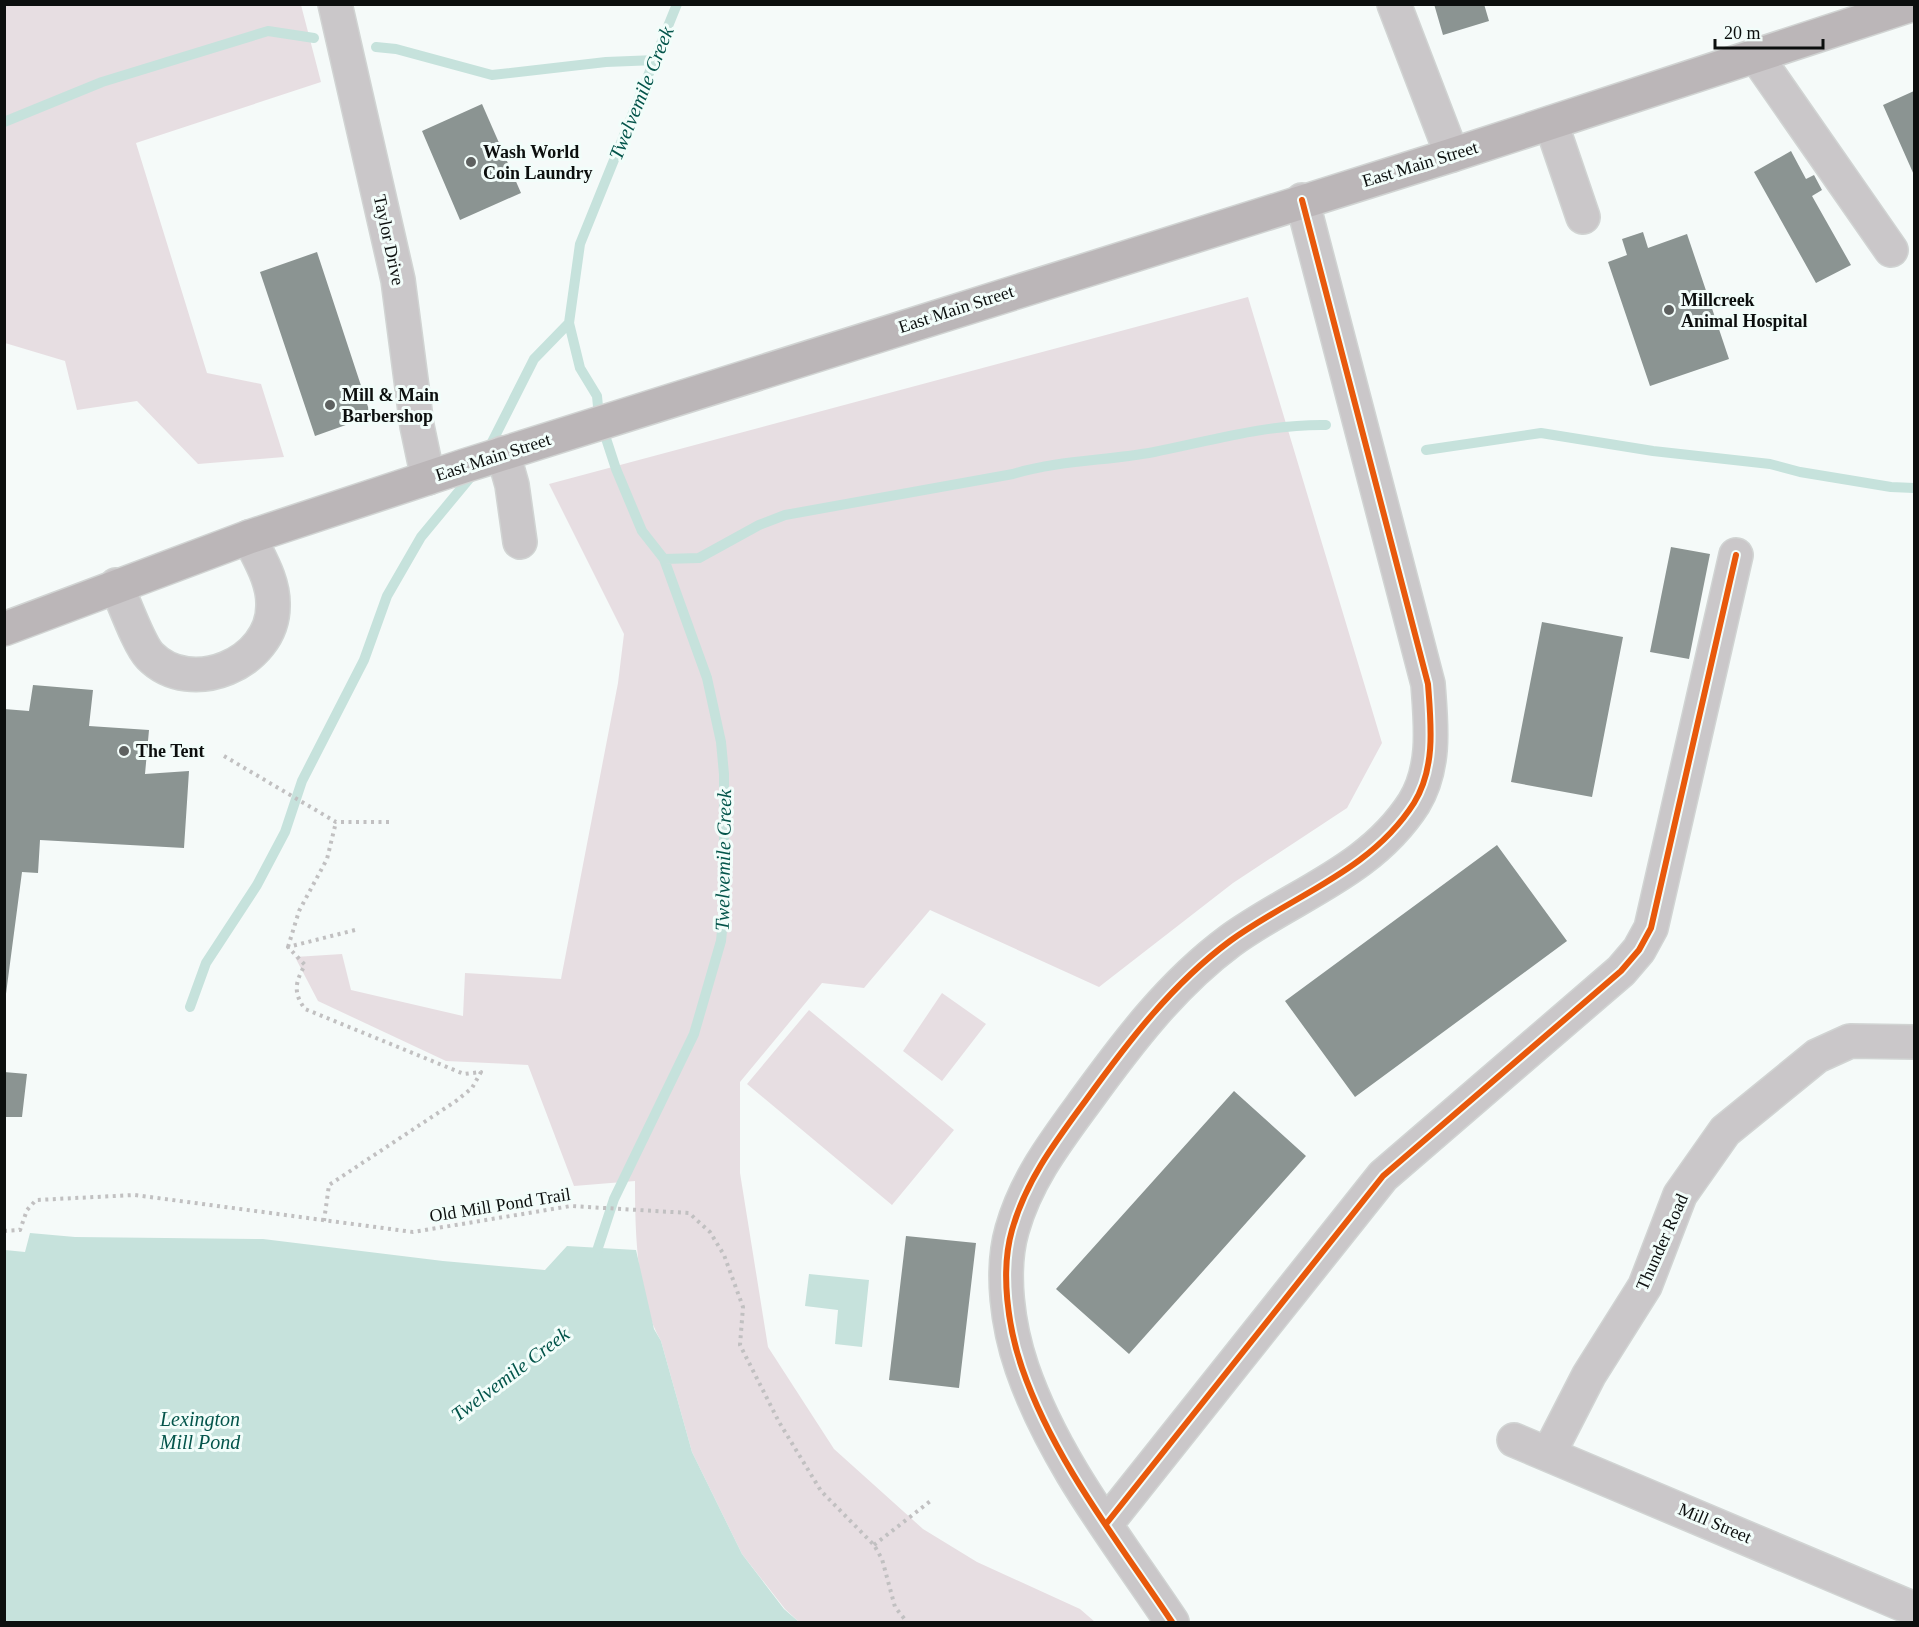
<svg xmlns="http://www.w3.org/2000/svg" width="1919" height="1627" font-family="Georgia,serif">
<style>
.green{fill:#e7dee2}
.water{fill:#c6e2dc}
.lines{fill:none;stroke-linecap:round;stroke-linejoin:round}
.stream{stroke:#c6e2dc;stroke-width:10}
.building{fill:#8b9492}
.minor-casing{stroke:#d1d4d3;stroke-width:36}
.major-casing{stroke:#d1d4d3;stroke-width:36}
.path{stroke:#c1c0c1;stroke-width:4;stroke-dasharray:3 4.5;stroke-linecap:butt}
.minor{stroke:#cac7c9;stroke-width:33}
.major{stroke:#bbb6b8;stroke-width:33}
.cycleway-casing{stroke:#f2fdfa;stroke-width:10}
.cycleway{stroke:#e8590c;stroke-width:6}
.poi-dot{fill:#5e6160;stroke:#f2fdfa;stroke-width:2}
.labels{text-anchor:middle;stroke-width:6;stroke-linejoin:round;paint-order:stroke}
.poi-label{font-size:18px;font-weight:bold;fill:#0c0f0e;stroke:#f2fdfa;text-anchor:start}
.street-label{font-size:18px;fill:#0c0f0e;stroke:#f2fdfa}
.water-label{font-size:20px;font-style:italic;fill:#03544a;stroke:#f2fdfa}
</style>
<rect width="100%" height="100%" fill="#f5faf9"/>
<path class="green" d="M5,4l296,1 20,77 -185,61 71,230 54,11 23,73 -86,7 -61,-63 -60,9 -12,-49 -60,-18z
M1248,297l134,446 -35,65 -114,75 -134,104 -169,-77 -66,78 -42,-5 -82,99v91l28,174 66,102 89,80 54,33 103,47 15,13h-296l-14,-13 -43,-55 -50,-102 -31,-111c-25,-43 -26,-112 -26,-160l-61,5 -46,-121 -82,-4 -128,-60 -23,-44 47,-3 9,36 112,26 2,-43 96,6 57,-296 6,-49 -75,-150z
M942,993l44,31 -44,57 -39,-30z
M809,1010l145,120 -62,75 -145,-121z"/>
<path class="water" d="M30,1233l45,4 188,2 180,22 102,9 22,-24 69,4 18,79 7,12 31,111 50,102 42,55 15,13h-794v-372l20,2z
M809,1274l60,6 -7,67 -27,-3 3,-34 -33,-4z"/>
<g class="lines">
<path class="stream" d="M376,47l20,2 96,26 114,-13 50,-2
M4,122l98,-40 166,-51 46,7
M1426,450l115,-17 112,18 117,13 30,8 91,15 23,1
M487,452l47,-93 35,-36
M664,559l35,-1 60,-33 26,-10 228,-41c46,-14 94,-13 141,-22 56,-11 113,-28 172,-27
M190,1007l16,-44 51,-78 28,-53 17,-51 62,-121 23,-64 34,-59 53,-64
M594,1260l20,-61 80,-165 27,-93 3,-31v-136l-3,-32 -14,-64 -43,-119 -22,-28 -26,-62 -17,-52 -2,-21 -17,-28 -11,-45 11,-79 97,-240"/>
</g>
<path class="building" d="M1434,4h50l5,17 -46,14z
M1914,91v84l-31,-70z
M482,104l39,89 -61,27 -38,-89z
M1791,151l15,28 8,-4 8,15 -10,6 39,69 -35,18 -62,-111z
M1643,232l5,16 39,-14 42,125 -79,27 -42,-124 19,-7 -5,-16z
M317,252l54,164 -56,20 -55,-164z
M1671,547l39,7 -21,105 -39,-7z
M1542,622l81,15 -31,160 -81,-15z
M33,685l60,5 -4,36 60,4 -4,44 44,-3 -5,77 -144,-8 -2,33 -16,-1 -18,137v-300l25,2z
M1497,845l70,96 -212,156 -70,-96z
M4,1072l23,2 -5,43h-18z
M1234,1091l72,65 -177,198 -73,-65z
M906,1236l70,7 -17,145 -70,-8z"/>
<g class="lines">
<defs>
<path id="minor" d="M335,4l63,276 19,146 11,52
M1394,4l58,151
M1756,56l135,194
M1551,123l32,94
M503,453l9,32 8,57
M116,585c8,17 23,60 34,71 41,42 123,7 123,-50 1,-25 -14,-48 -24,-69
M1514,1440l400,169
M1549,1453l40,-78 56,-89 35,-91 45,-64 92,-75 33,-15 64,1
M1106,1524l277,-348 238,-205 18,-21 12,-22 85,-373
M1172,1622c-54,-81 -118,-161 -150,-254 -14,-41 -22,-96 -10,-138 14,-50 44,-89 74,-130 42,-58 86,-116 144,-159 63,-46 140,-69 184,-138 22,-36 17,-79 14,-119l-126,-484"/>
<path id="major" d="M4,629l245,-92 215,-71 988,-311 462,-151"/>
</defs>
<use href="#minor" class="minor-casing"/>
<use href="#major" class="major-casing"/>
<path class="path" d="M224,756l112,66h57
M288,947l11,-36 28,-52 9,-37
M324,1221l5,-36 127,-84 16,-13 9,-16 -17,2 -159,-65c-12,-16 -10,-27 0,-44l-17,-18 71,-18
M4,1231l16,-1 7,-20 9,-10 99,-5 278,37 158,-26 118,7 21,19 14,23 19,52 -3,38 39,77 42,69 53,54 8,14 13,48 12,15
M874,1545l59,-46"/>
<use href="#minor" class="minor"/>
<use href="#major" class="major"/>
<defs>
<path id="cycleway" d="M1106,1524l277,-348 238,-205 18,-21 12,-22 85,-373
M1172,1622c-54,-81 -118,-161 -150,-254 -14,-41 -22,-96 -10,-138 14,-50 44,-89 74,-130 42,-58 86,-116 144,-159 63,-46 140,-69 184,-138 22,-36 17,-79 14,-119l-126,-484"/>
</defs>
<use href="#cycleway" class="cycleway-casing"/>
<use href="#cycleway" class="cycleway"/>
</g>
<g class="poi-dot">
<circle cx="471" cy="162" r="6"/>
<circle cx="1669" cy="310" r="6"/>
<circle cx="330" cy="405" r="6"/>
<circle cx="124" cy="751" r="6"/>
</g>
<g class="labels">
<g class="poi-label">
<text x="483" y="158">Wash World<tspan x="483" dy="21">Coin Laundry</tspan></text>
<text x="1681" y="306">Millcreek<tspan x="1681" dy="21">Animal Hospital</tspan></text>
<text x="342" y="401">Mill &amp; Main<tspan x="342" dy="21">Barbershop</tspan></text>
<text x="136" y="757">The Tent</text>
</g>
<g class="street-label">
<text transform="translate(1420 164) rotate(-17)" y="6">East Main Street</text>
<text transform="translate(389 240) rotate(78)" y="6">Taylor Drive</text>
<text transform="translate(956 309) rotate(-18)" y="6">East Main Street</text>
<text transform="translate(493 457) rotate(-18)" y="6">East Main Street</text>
<text transform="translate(500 1205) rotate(-9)" y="6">Old Mill Pond Trail</text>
<text transform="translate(1662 1242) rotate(-66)" y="6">Thunder Road</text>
<text transform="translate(1715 1523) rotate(23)" y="6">Mill Street</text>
</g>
<g class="water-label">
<text transform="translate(641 93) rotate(-68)" y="7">Twelvemile Creek</text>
<text transform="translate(723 860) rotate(-89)" y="7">Twelvemile Creek</text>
<text transform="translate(510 1374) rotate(-37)" y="7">Twelvemile Creek</text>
<text x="200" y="1426">Lexington<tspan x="200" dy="23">Mill Pond</tspan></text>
</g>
</g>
<rect width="1919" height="1627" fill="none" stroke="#0c0f0e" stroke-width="12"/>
<path d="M1715 39v9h108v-9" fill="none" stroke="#0c0f0e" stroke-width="3"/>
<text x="1724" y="39" font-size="18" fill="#0c0f0e" stroke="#f2fdfa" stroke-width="4.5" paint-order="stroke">20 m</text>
</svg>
